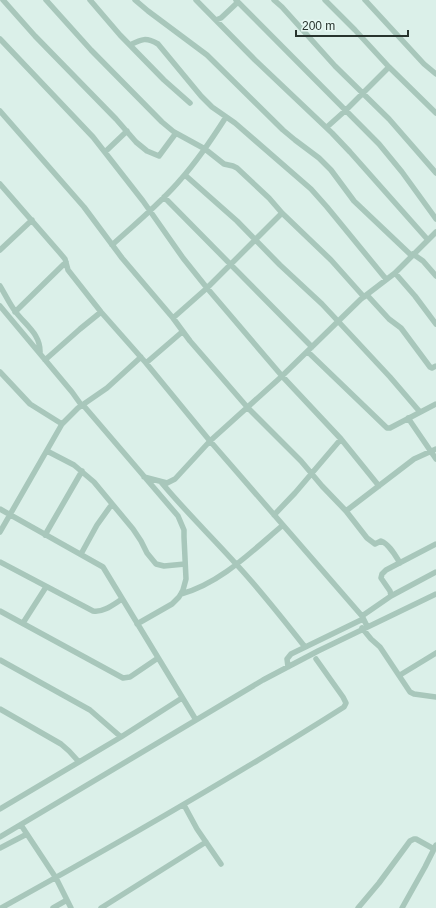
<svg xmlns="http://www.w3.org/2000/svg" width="436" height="908" font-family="Arial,sans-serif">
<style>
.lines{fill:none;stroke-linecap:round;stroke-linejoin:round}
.minor{stroke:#a8c7bb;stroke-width:5.5}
</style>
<rect width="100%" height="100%" fill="#dbf0e9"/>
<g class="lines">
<path class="minor" d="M3,0l32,36 81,83 20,23 11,9 12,5 17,-23
M46,0l45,50 71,72 12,10 31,17 19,15 9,2 4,2 32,30 13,15 49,47 33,37
M90,0l30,35 44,45 26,23
M135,0l13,11 59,44 76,75 12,10 24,18 12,12 23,31 58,55
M196,0l59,60 77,73 18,19 78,88
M236,0l143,144 23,28 34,47
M274,0l8,7 53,59 54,53 47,54
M325,0l30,30 34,37 47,46
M365,0l59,64 12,10
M216,20l5,-2 17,-16
M0,39l93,98 50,64 40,57 24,30 75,88 59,63 38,47
M130,45c12,-6 16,-8 28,-1l43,52 11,11 23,16 76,66 16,18 59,72
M0,111l84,96 38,51 51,60 17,23 58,67 53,53 21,25 24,25 21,27 8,6 6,-3c8,3 14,14 19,22
M327,127l19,-17 43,-43
M105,152l22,-21
M185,175l52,46 43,44 42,39 68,73 30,35
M0,184l60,69 5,6 3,11 33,42 45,51 64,78 152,175 5,10
M164,197l148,150
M112,245c24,-22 49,-42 69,-66 17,-19 31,-40 45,-62
M0,250l32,-30
M413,254l10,7 13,15
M395,273l20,23 21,28
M0,286c5,8 9,17 15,25 10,14 26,23 25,42
M367,295l22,24 12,9 29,39 2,1 4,-2
M0,306l72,86 10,14
M15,312l51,-50
M173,318l34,-30 75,-75
M308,352l79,76h3l46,-24
M45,360l35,-31 21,-17
M146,363l36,-31
M0,372l30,32 32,20
M83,405l95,111 6,14v7l2,42 -3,11 -4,7 -7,7 -35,20
M408,418l28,41
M47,451l27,14 20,17 39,47 8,12 6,12 9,11 8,2 21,-2
M144,477l23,6 8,-4 35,-38 71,-64 80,-78 34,-26 41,-41
M161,482c24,29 51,55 76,83 24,26 46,54 68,82
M0,509l103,58 93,153
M346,511l68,-52 22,-10
M274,515l21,-22 46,-54
M0,532l62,-108 16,-16 29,-20 34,-31
M45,535l37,-64
M81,554l16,-29 15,-21
M0,562l93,49c10,2 21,-7 29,-12
M181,594c40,-11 71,-43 102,-69
M391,596l-1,-5 -9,-13 1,-4 4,-4 50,-26
M0,611l123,67 7,-1 28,-19
M362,616l29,-20 45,-24
M23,623l23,-36
M362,628l9,11 9,8 30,45 4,2 22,3
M0,660l90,50 31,27
M288,667l-1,-8 4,-5 72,-35
M400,675l36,-22
M0,709l61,35 8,7 10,11
M184,805l13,24 24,35
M0,809l121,-72 61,-39
M21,825l35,53 15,30
M0,837l263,-157 55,-29 118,-57
M0,848l27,-14
M1,908c116,-64 231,-130 343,-201l2,-4 -3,-6 -27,-38
M53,908l14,-8
M101,908l105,-66
M358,908l21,-25 31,-42 4,-2h2l18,10
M402,908l23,-41 11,-22"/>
</g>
<path d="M296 30v6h112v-6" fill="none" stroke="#28342e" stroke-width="2"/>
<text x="302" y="30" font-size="12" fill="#28342e" stroke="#e7f8f3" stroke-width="3" paint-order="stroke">200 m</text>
</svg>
